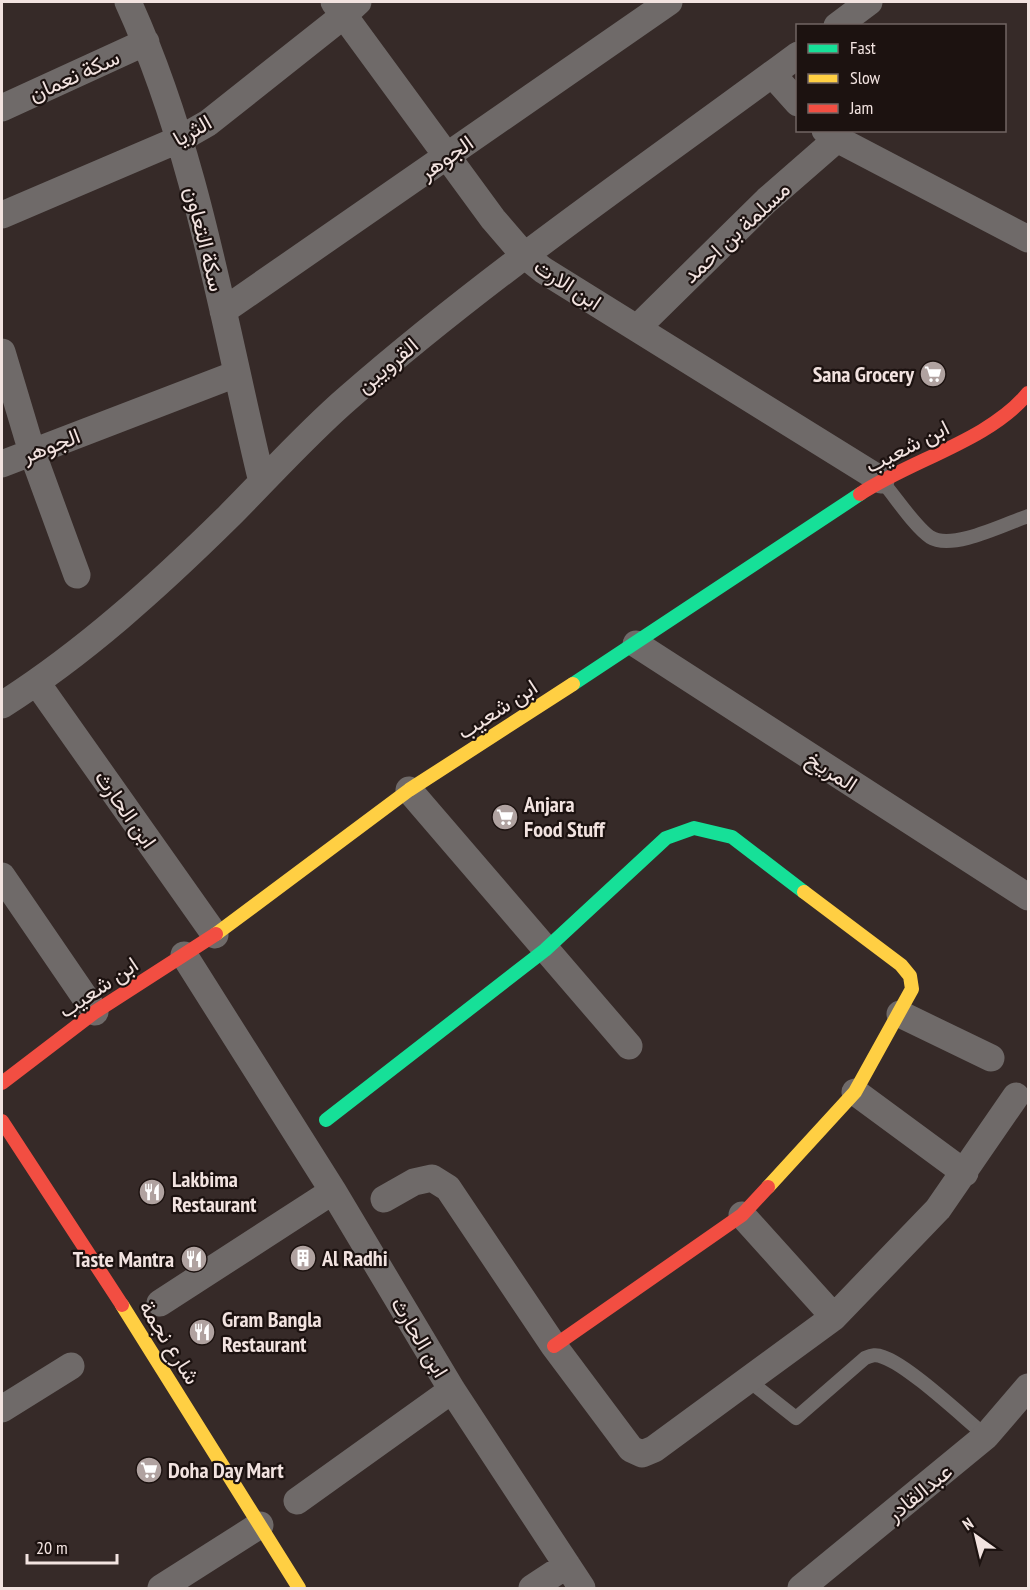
<svg xmlns="http://www.w3.org/2000/svg" width="1030" height="1590" font-family="'PT Sans Narrow',Vazirmatn,sans-serif">
<style>
.lines{fill:none;stroke-linecap:round;stroke-linejoin:round}
.lane{stroke:#6f6a69;stroke-width:14}
.street{stroke:#6f6a69;stroke-width:27}
.fast{stroke:#16e098;stroke-width:14}
.slow{stroke:#ffcf43;stroke-width:14}
.jam{stroke:#f24e42;stroke-width:14}
.labels{text-anchor:middle;stroke-width:4.5;stroke-linejoin:round;paint-order:stroke}
.street-label{font-size:22px;fill:#f2e3e0;stroke:#1c1210}
.poi-label{font-size:22px;font-weight:bold;fill:#f2e3e0;stroke:#1c1210;text-anchor:start}
</style>
<rect width="100%" height="100%" fill="#362a28"/>
<g class="lines">
<path class="lane" d="M881,480c14,16 33,46 49,57 22,14 75,-13 98,-21
M748,1380l48,38 69,-60c7,-3 11,-4 18,-1 25,8 80,60 103,79"/>
<path class="street" d="M128,2c69,151 95,319 134,480
M334,2l159,217 31,36 19,15 338,210
M837,26l32,-24
M772,74l26,29
M2,108l144,-66
M825,130l12,9 191,100
M2,215l178,-76 28,-16 135,-107 15,-14
M223,311l446,-309
M637,328l130,-128 70,-61
M2,352l30,100 45,123
M2,464l234,-90
M636,644l392,253
M37,683l178,252
M2,705c82,-52 156,-119 226,-188 40,-40 78,-83 121,-120 142,-124 298,-230 449,-342
M409,790l220,256
M2,876l93,136
M184,955l149,236 119,199 130,198
M900,1014l91,44
M855,1092l110,81
M384,1199l30,-17 18,-4 16,10 106,158 77,103 11,5 12,-5 180,-132 104,-108 78,-113
M742,1215l92,102
M160,1303l173,-112
M2,1409l69,-43
M297,1501l155,-111
M161,1588l99,-63
M532,1588l35,-23
M801,1588l185,-152 42,-49"/>
<path class="fast" d="M573,684l287,-190
M326,1120l219,-170 121,-112 28,-10 38,9 72,55"/>
<path class="slow" d="M216,934l193,-144 164,-106
M768,1187l87,-95 57,-103 -2,-13 -9,-11 -97,-73
M122,1305l177,283"/>
<path class="jam" d="M860,494c51,-34 130,-54 168,-101
M2,1083l93,-71 121,-78
M2,1121l120,184
M554,1346l188,-131 26,-28"/>
</g>
<defs>
<symbol id="supermarket-disc" viewBox="-11 -11 22 22"><circle r="9.5" fill="#b0a2a0" stroke="#1c1210"/><path d="M-6-5.5h2.5l.6 2H6L4.5 2H-2.5L-4.4-4H-6ZM-1.5 3.2a1.3 1.3 0 1 0 .1 0ZM3 3.2a1.3 1.3 0 1 0 .1 0Z" fill="#fff"/></symbol>
<symbol id="restaurant-disc" viewBox="-11 -11 22 22"><circle r="9.5" fill="#b0a2a0" stroke="#1c1210"/><path d="M-5-6h1v4h1v-4h1v4h1v-4h1v5L-1.5 .5V6h-2V.5L-5-1ZM5-6V6H3V1.5H1.5Q1.5-4 5-6Z" fill="#fff"/></symbol>
<symbol id="building-disc" viewBox="-11 -11 22 22"><circle r="9.5" fill="#b0a2a0" stroke="#1c1210"/><path d="M-4-6H4V6H1V3H-1V6H-4ZM-2.5-4.3h1.7v1.8h-1.7ZM.8-4.3h1.7v1.8H.8ZM-2.5-1h1.7V.8h-1.7ZM.8-1h1.7V.8H.8Z" fill="#fff"/></symbol>
</defs>
<g fill-rule="evenodd">
<use href="#supermarket-disc" x="918" y="359" width="30" height="30"/>
<use href="#supermarket-disc" x="490" y="802" width="30" height="30"/>
<use href="#restaurant-disc" x="137" y="1177" width="30" height="30"/>
<use href="#building-disc" x="288" y="1243" width="30" height="30"/>
<use href="#restaurant-disc" x="179" y="1244" width="30" height="30"/>
<use href="#restaurant-disc" x="187" y="1317" width="30" height="30"/>
<use href="#supermarket-disc" x="134" y="1455" width="30" height="30"/>
</g>
<g class="labels">
<g class="street-label">
<text transform="translate(74 75) rotate(-24)" y="8">سكة نعمان</text>
<text transform="translate(192 130) rotate(-30)" y="8">الثريا</text>
<text transform="translate(446 157) rotate(-35)" y="8">الجوهر</text>
<text transform="translate(736 232) rotate(-43)" y="8">مسلمة بن احمد</text>
<text transform="translate(205 239) rotate(76)" y="8">سكة التعاون</text>
<text transform="translate(568 284) rotate(33)" y="8">ابن الارت</text>
<text transform="translate(387 365) rotate(-40)" y="8">القرويين</text>
<text transform="translate(51 445) rotate(-21)" y="8">الجوهر</text>
<text transform="translate(907 446) rotate(-27)" y="8">ابن شعيب</text>
<text transform="translate(497 709) rotate(-33)" y="8">ابن شعيب</text>
<text transform="translate(832 771) rotate(33)" y="8">المريخ</text>
<text transform="translate(126 809) rotate(55)" y="8">ابن الحارث</text>
<text transform="translate(98 987) rotate(-34)" y="8">ابن شعيب</text>
<text transform="translate(420 1337) rotate(59)" y="8">ابن الحارث</text>
<text transform="translate(170 1342) rotate(58)" y="8">شارع نجمة</text>
<text transform="translate(919 1492) rotate(-39)" y="8">عبدالقادر</text>
</g>
<g class="poi-label">
<text x="914" y="382" text-anchor="end">Sana Grocery</text>
<text x="524" y="812">Anjara<tspan x="524" dy="25">Food Stuff</tspan></text>
<text x="172" y="1187">Lakbima<tspan x="172" dy="25">Restaurant</tspan></text>
<text x="322" y="1266">Al Radhi</text>
<text x="174" y="1267" text-anchor="end">Taste Mantra</text>
<text x="222" y="1327">Gram Bangla<tspan x="222" dy="25">Restaurant</tspan></text>
<text x="168" y="1478">Doha Day Mart</text>
</g>
</g>
<rect width="1030" height="1590" fill="none" stroke="#f2e3e0" stroke-width="6"/>
<rect x="796" y="24" width="210" height="108" fill="#1c1210" stroke="#726663" stroke-width="1.5"/>
<rect x="808" y="44" width="30" height="9" fill="#16e098" stroke="#726663" stroke-width="1.5"/>
<text x="850" y="54" font-size="18" fill="#f2e3e0">Fast</text>
<rect x="808" y="74" width="30" height="9" fill="#ffcf43" stroke="#726663" stroke-width="1.5"/>
<text x="850" y="84" font-size="18" fill="#f2e3e0">Slow</text>
<rect x="808" y="104" width="30" height="9" fill="#f24e42" stroke="#726663" stroke-width="1.5"/>
<text x="850" y="114" font-size="18" fill="#f2e3e0">Jam</text>
<g transform="translate(976 1536) rotate(326)" stroke="#1c1210" stroke-width="4.5" paint-order="stroke">
<path d="M0-4.5L10 22L0 15L-10 22Z" fill="#f2e3e0"/>
<text y="-9" font-size="16" font-weight="bold" text-anchor="middle" fill="#f2e3e0">N</text>
</g>
<path d="M27 1554v9h90v-9" fill="none" stroke="#f2e3e0" stroke-width="3"/>
<text x="36" y="1554" font-size="18" fill="#f2e3e0" stroke="#1c1210" stroke-width="4.5" paint-order="stroke">20 m</text>
</svg>
